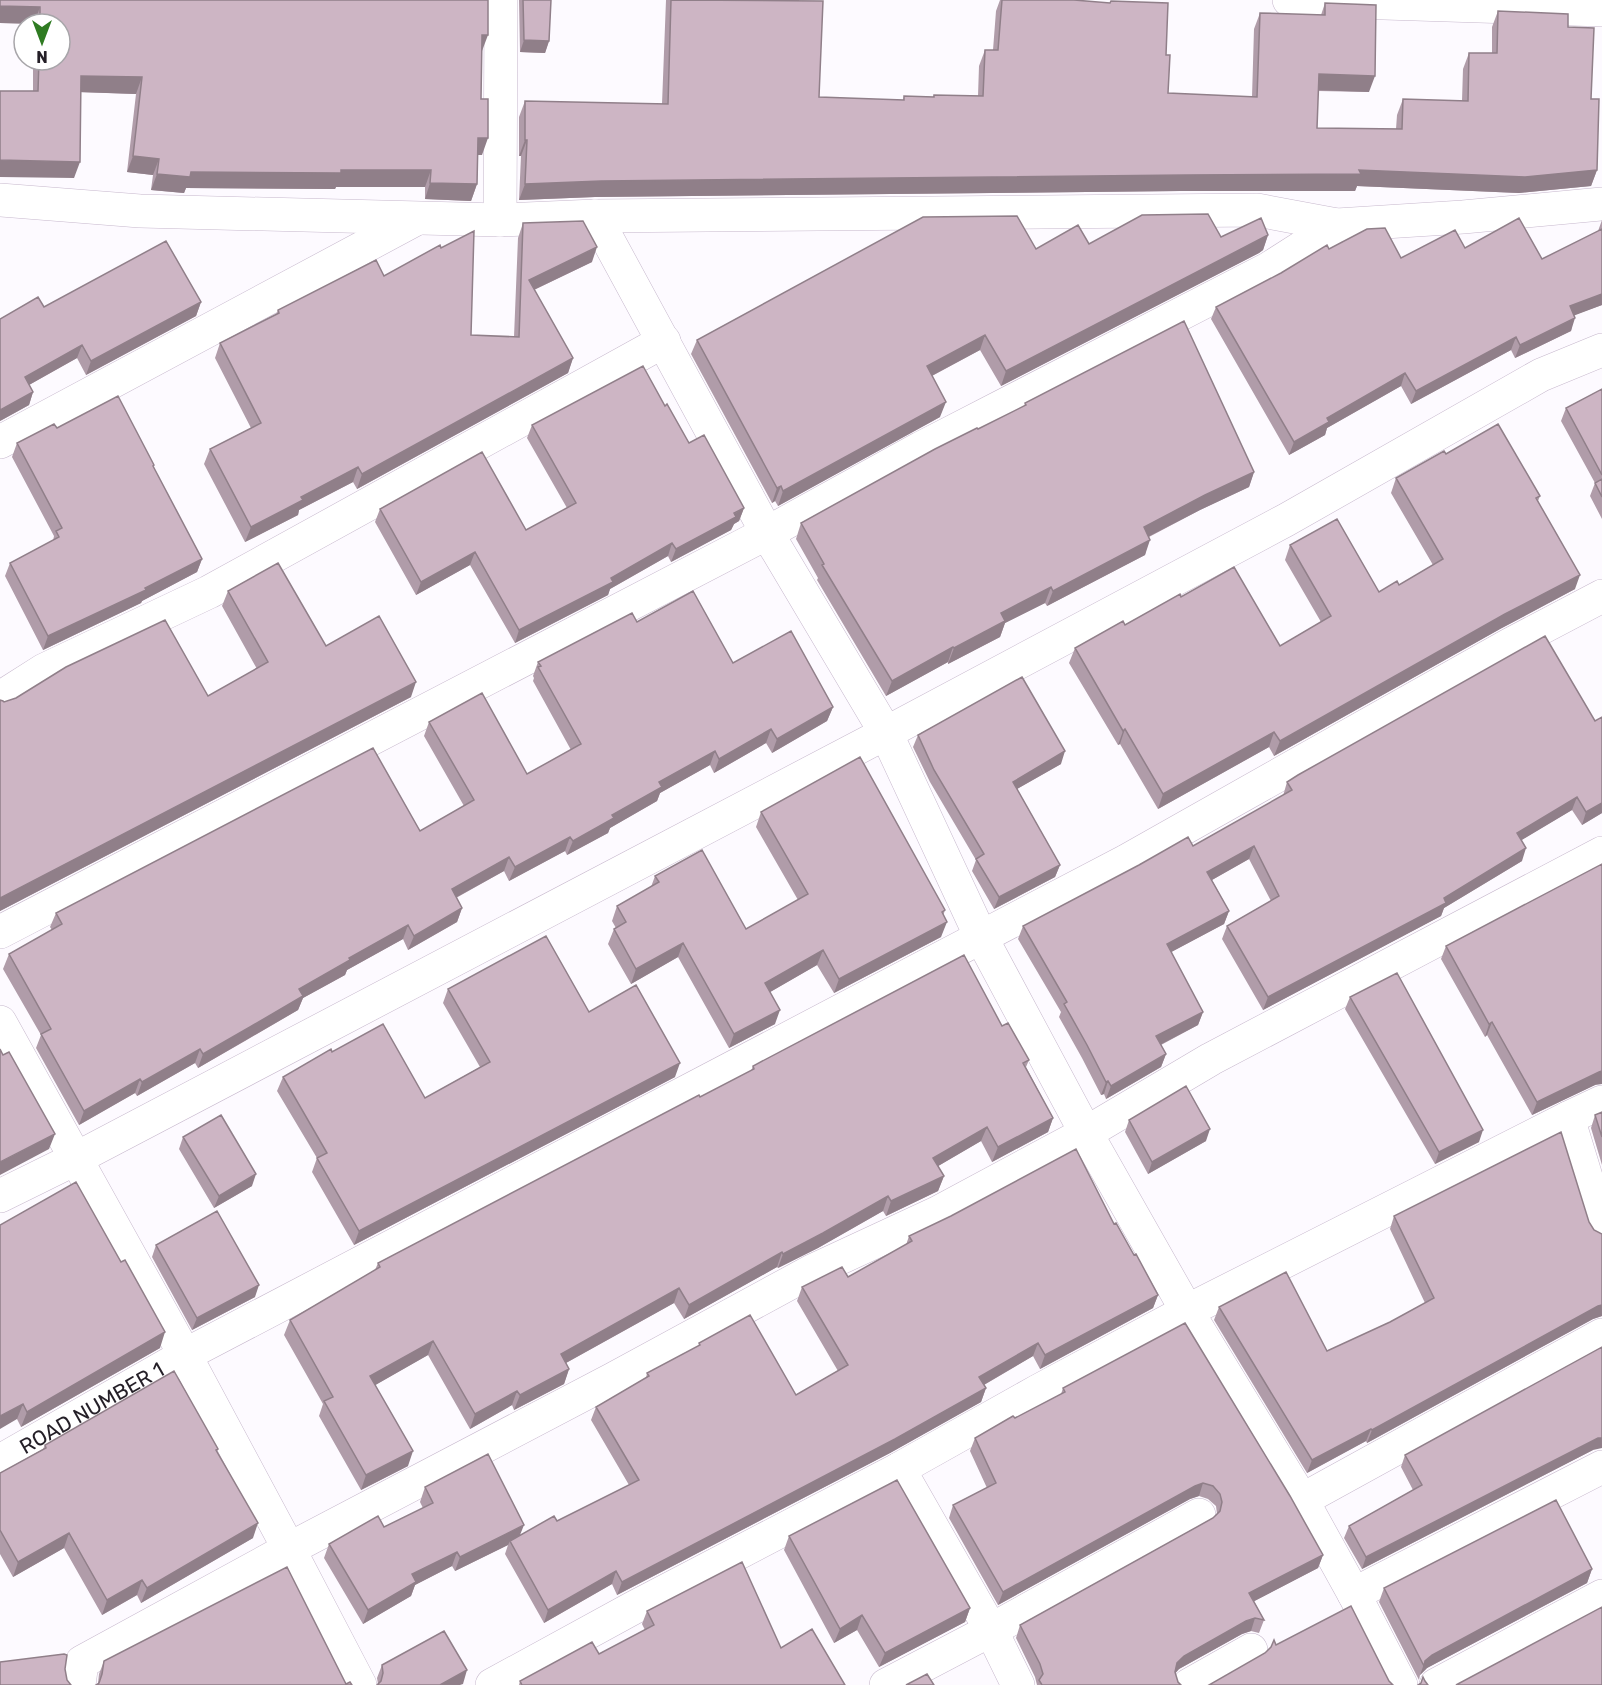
<svg xmlns="http://www.w3.org/2000/svg" width="1602" height="1685" font-family="Rubik,sans-serif">
<style>
.lines{fill:none;stroke-linecap:round;stroke-linejoin:round}
.street-casing{stroke:#c7b8cd;stroke-width:34}
.street{stroke:#fff;stroke-width:33}
.wall{fill:#b09ca9}
.shaded-wall{fill:#907f89}
.building{fill:#cdb5c4;stroke:#907f89;stroke-width:1.5}
.labels{text-anchor:middle;stroke-width:4.5;stroke-linejoin:round;paint-order:stroke}
.street-label{font-size:21px;fill:#241f27;stroke:#fff}
</style>
<rect width="100%" height="100%" fill="#fdfaff"/>
<g class="lines">
<defs>
<g id="street">
<path d="M1289,0l313,10"/>
<path d="M0,200l140,11 360,9 95,-4 662,-6 80,15 126,-8 139,-13"/>
<path d="M595,216l172,317 119,200 95,204 105,196 101,178 115,189 52,94 47,91"/>
<path d="M500,220l1,-220"/>
<path d="M0,442l416,-223"/>
<path d="M0,698l44,-28 165,-78 455,-251"/>
<path d="M0,932l767,-399 154,-85 347,-179 69,-44"/>
<path d="M0,1022l185,333 104,194 71,136"/>
<path d="M1568,1118l34,111"/>
<path d="M0,1196l75,-37 811,-426 400,-213 255,-145 61,-25"/>
<path id="s1" d="M0,1461l185,-106 941,-494 383,-216 93,-49"/>
<path d="M899,1469l92,161 27,55"/>
<path d="M1302,1500l300,-165"/>
<path d="M1354,1594l248,-127"/>
<path d="M79,1685l3,-23 207,-113 324,-170 199,-108 125,-58 149,-80 125,-74 391,-206"/>
<path d="M492,1685l141,-77 266,-139 139,-78 149,-80 381,-193 34,-16"/>
<path d="M886,1685l105,-55 208,-115"/>
<path d="M1189,1685l62,-35"/>
<path d="M1436,1685l166,-89"/>
</g>
</defs>
<use href="#street" class="street-casing"/>
<use href="#street" class="street"/>
</g>
<path class="wall" d="M0,0l482,51 -1,48 1,56h-4l-1,29 -6,17 -46,-2v-12h-89l-1,2 -149,-1 -2,5 -33,-3 2,-15 -26,-3 9,-78 -55,-2 -7,86 -41,-87v-31h27v-36l-60,-1z
M519,0h32l-2,41 -4,12 -25,-1z
M666,0h133l20,97 84,3 1,-4 29,1 1,-2 44,1 1,-30 6,-16h8l3,-39 4,-11h74l92,55 2,38 84,4 2,-68 6,-16 61,2 4,-12 44,89 -51,-1 -1,37 79,1 1,-14 6,-16 59,2 1,-32 6,-16h23v-26l6,-16 70,16 23,72 6,71 -6,16 -72,7 -162,-7 -2,5h-175l-585,6 -76,3 2,-44h-2v-39l6,-16 137,3z
M1602,220v85l-28,10 -3,16 -56,27 -4,-8 -100,54 -10,-18 -74,42 -2,7 -36,20 -78,-136 5,-12 113,-58 72,9 64,-10 77,11 56,-28z
M523,223l69,39 -58,28 39,68 -5,15 -211,116 -4,-7 -54,28 -1,5 -53,27 -41,-78 6,-15 41,-21 -36,-70 5,-15 56,-28 2,-5 106,-34 87,59 43,2 4,-99z
M1268,235l-5,15 -4,3 -258,133 -21,-36 -48,26 8,41 -162,89 -3,-5 -3,2 -81,-149 6,-14 339,-91 53,-5 132,-7z
M201,302l-5,14 -110,59 -9,-17 -48,27 4,7 -4,13 -29,16 44,-114z
M1602,389v130l-12,-23 5,-13 -34,-62 5,-13z
M1025,403l229,69 -5,15 -49,23 -51,27 -4,18 -98,51 -2,-3 -40,20 -5,14 -52,27v-2l-62,34 -69,-116 1,-2 -22,-39 5,-16 223,-117z
M665,406l24,37 55,65 -5,13 -5,3 -3,6 -60,32 -3,-6 -58,33 -2,6 -93,48 -45,-78 -54,30 -41,-73 5,-13 146,21 41,-22 -40,-70 5,-13z
M57,428l97,37 -1,3 49,91 -5,13 -55,29 -1,2 -98,47 -38,-74 5,-13 43,-22 1,-5 -42,-79 5,-14z
M1446,454l94,42 -2,5 37,88 -75,40 -226,127 -5,-9 -111,62 -38,-65 -2,1 -49,-82 6,-15 50,-23 56,-28 99,49 41,-24 -36,-62 5,-15 89,47 20,-7 34,-20 -42,-72 5,-15z
M228,591l98,55 85,51 -411,214v-211l4,2 204,-6 49,-27 -35,-63z
M637,622l96,41 100,44 -6,14 -55,32 -6,-10 -52,30 -4,-8 -50,28 -3,8 -47,27 -2,5 -41,22 -2,-4 -56,30 -5,-10 -48,27 6,10 -5,14 -49,28 -5,-11 -56,31 -2,5 -42,23 -5,12 -53,31 -47,27 -3,-5 -58,33 -2,-3 -56,32 -43,-77 5,-13 -38,-66 6,-15 43,-24 -2,-3 6,-14 364,-82 44,-25 -40,-70 5,-14 98,52 44,-24 -38,-69 1,-3 -1,-2 5,-14z
M1595,721l7,92 -20,12 -10,-15 -51,30 1,21 -78,47 -3,8 -178,94 -41,-71 5,-13 44,-25 -22,-42 -37,21 17,31 -5,13 -53,28 32,60 -5,13 -37,20 5,9 -5,13 -55,32 -2,-5 -3,1 -19,-37 -23,-41 2,-5 -43,-73 5,-13 170,-80 90,-50 4,-14z
M918,735l143,29 -44,25 43,76 -5,12 -61,32 -22,-38 4,-11 -46,-78 -17,-35z
M761,812l184,98 -2,6 -2,21 -107,56 -17,-28 -47,27 5,32 -46,24 -51,-91 -47,27 -23,-40 6,-15 2,-1 -4,-7 5,-15 34,-19 4,-11 91,53 52,-29 -42,-73z
M1446,946l149,139 -63,30 -45,-80 -2,2 -44,-78z
M448,989l141,23 86,65 -321,168 -42,-73 5,-14 -40,-67 6,-14 49,-25 93,46 55,-31 -37,-64z
M1350,997l129,145 -44,22 -90,-155z
M1002,1026l27,34 -3,7 27,51 -5,14 -56,30 -11,-21 -43,25 6,10 -6,15 -52,25 -3,-5 -65,37 -40,20 -1,-1 -93,52 -10,-16 -108,60 3,6 -5,15 -50,26 -2,-5 -42,24 -42,-74 -53,30 33,81 -47,24 -42,-74 4,-12 -39,-69 6,-15 85,-50 3,-7 373,-192 2,-5z
M1602,1112v53l-11,-37 4,-13z
M1129,1120l77,21 -58,33 -23,-42z
M183,1137l69,49 -38,22 -35,-59z
M1394,1216l195,6 5,8 8,4v82l-9,3 -226,124 -1,-2 -59,32 -93,-153 5,-13 108,44 63,-29 35,-19 -35,-74z
M1114,1224l44,71 -5,13 -113,61 -7,-13 -49,29 2,3 -5,14 -91,51 -273,142 -5,-11 -68,39 -39,-69 3,-9 -53,26 -3,-5 -37,19 -4,11 -48,28 -39,-66 5,-14 55,-17 39,-19 -3,-6 5,-15 95,48 37,-14 72,-36 -38,-65 5,-13 50,-29 1,-5 51,-26 1,-4 97,52 42,-24 -41,-70 5,-14 46,-10 58,-32 3,-9z
M0,1225l160,123 -139,79 -4,-8z
M156,1245l99,52 -63,33 -40,-73z
M1063,1388l260,167 -5,13 -64,33 10,19 -5,13 -8,-2 -9,3 -63,35 -4,4 3,9 3,3h-144l-2,-8 -19,-39 4,-13 193,-107 4,-4 -1,-8 -8,-7 -9,-3 -9,3 -192,106 -49,-87 4,-13 34,-17 -17,-37 5,-13 40,-20 46,-24z
M45,1445l173,4 -1,3 36,86 -112,65 -4,-8 -35,20 -38,-67 -51,29 -13,-23v-81l43,-24z
M1593,1450l-231,119 -18,-31 5,-12 64,-36 -12,-23 4,-12z
M789,1536l181,72 -5,14 -86,45 -22,-37 -23,13 -50,-93z
M1592,1569l-5,14 -160,85 -7,7 -1,5 -40,-78 5,-14z
M647,1611l134,37 64,37h-326l1,-4 79,-27 46,-24 -3,-6z
M104,1661l242,23 -248,-1 1,-9z
M382,1665l81,19h-85l-1,-6z"/>
<path class="shaded-wall" d="M0,6l40,1 -6,17 -34,-1z
M482,35h6l-6,16z
M524,40l25,1 -4,12 -25,-1z
M1319,74l56,2 -6,16 -56,-2z
M81,76l61,1 -6,17 -60,-2z
M478,138h10l-6,17h-10z
M525,140h2l-6,16h-2z
M133,156l26,3 -6,16 -26,-3z
M0,160l80,2 -6,16 -74,-1z
M341,170h90l-6,17h-89l-1,2 -149,-1 -2,5 -33,-3 6,-16 34,-2z
M1359,170h238l-6,16 -72,7 -162,-7 -2,5h-175l-585,6 -76,3 6,-16 76,-3z
M430,183l47,1 -6,17 -46,-2z
M1268,235l-5,15 -4,3 -258,133 5,-15z
M597,247l-5,15 -69,33 6,-15z
M1602,294v11l-37,14 5,-13z
M201,302l-5,14 -110,59 5,-14z
M1575,318l-4,13 -56,27 5,-13z
M985,335l-5,15 -58,31 5,-15z
M1516,337l-5,13 -100,54 5,-13z
M82,345l-5,13 -57,32 5,-13z
M573,358l-5,15 -211,116 5,-15z
M1405,373l-4,13 -74,42 -2,7 -36,20 5,-13 33,-24z
M33,392l-4,13 -29,16v-11z
M946,402l-6,15 -162,89 5,-15z
M358,467l-5,15 -54,28 -1,5 -53,27 6,-15 50,-30z
M1254,472l-5,15 -49,23 -62,32 6,-15 61,-32z
M781,486l-6,15 -3,2 5,-15z
M744,508l-5,13 -5,3 -3,6 -60,32 5,-13z
M1150,540l-5,15 -98,51 6,-15z
M672,543l-4,13 -58,33 -2,6 -93,48 4,-13z
M475,552l-5,13 -54,30 5,-13z
M202,559l-5,13 -55,29 -1,2 -98,47 5,-14z
M1580,575l-5,14 -75,40 -226,127 6,-15 225,-127z
M1051,587l-6,16 -40,20 -5,14 -52,27 6,-16 47,-35z
M953,647l-5,15 -62,34 6,-15z
M416,682l-5,15 -411,214v-13z
M833,707l-6,14 -55,32 5,-14z
M771,729l-5,14 -52,30 5,-14z
M1125,729l-5,15 -2,1 5,-14z
M1274,732l-5,15 -111,62 5,-15z
M715,751l-5,14 -50,28 -3,8 -47,27 -2,5 -41,22 6,-14 39,-26 47,-33z
M1065,751l-4,13 -53,30 5,-12z
M1577,797l-5,13 -60,36 5,-13z
M1602,803v10l-20,12 4,-13z
M570,837l-5,14 -56,30 6,-14z
M1254,846l-5,13 -46,26 4,-13z
M1526,848l-4,13 -78,47 -3,8 -178,94 5,-13 176,-99z
M509,857l-5,14 -58,32 6,-14z
M1060,865l-5,12 -61,32 5,-12z
M462,908l-5,14 -49,28 6,-14z
M1229,911l-5,13 -62,33 5,-13z
M947,922l-6,15 -107,56 5,-14z
M408,925l-5,14 -56,31 -2,5 -42,23 -5,12 -100,58 5,-14 96,-65 50,-31z
M683,943l-5,14 -47,27 5,-15z
M823,950l-6,15 -57,33 5,-15z
M780,1010l-5,14 -46,24 5,-14z
M1203,1012l-5,13 -46,24 4,-13z
M1492,1022l-5,13 -2,2 4,-13z
M200,1049l-5,14 -58,33 5,-14z
M1166,1054l-5,13 -55,32 5,-13z
M680,1063l-5,14 -321,168 5,-14z
M1602,1071v13l-7,1 -63,30 5,-13 62,-30z
M140,1079l-5,14 -56,32 5,-14z
M1108,1081l-4,13 -3,1 5,-13z
M1053,1118l-5,14 -56,30 6,-15z
M987,1127l-6,14 -53,31 5,-14z
M1210,1129l-4,12 -58,33 4,-12z
M1483,1130l-4,12 -44,22 4,-12z
M55,1134l-6,15 -49,26v-13z
M256,1174l-4,12 -38,22 5,-12z
M944,1176l-6,15 -52,25 5,-15z
M888,1196l-5,15 -65,37 -40,20 5,-14z
M782,1252l-5,15 -93,52 5,-14z
M259,1285l-4,12 -63,33 5,-12z
M679,1288l-5,15 -119,66 6,-15z
M1158,1295l-5,13 -113,61 5,-14z
M1602,1305v11l-9,3 -226,124 5,-13 226,-124z
M165,1332l-5,16 -139,79 6,-15z
M433,1341l-5,14 -63,36 5,-15z
M1038,1343l-5,13 -58,34 4,-13z
M569,1369l-5,15 -50,26 6,-15z
M986,1388l-5,14 -91,51 -273,142 5,-13z
M517,1391l-5,14 -42,24 5,-15z
M23,1404l-6,15 -17,10v-13z
M1371,1429l-5,12 -59,32 5,-13z
M1598,1438h4v10l-9,2 -231,119 4,-12z
M413,1451l-5,15 -47,24 5,-15z
M1203,1483l-4,13 -9,3 -192,106 5,-13 192,-106z
M258,1523l-5,15 -112,65 6,-15z
M524,1525l-6,15 -8,1 -2,4 -53,26 5,-14z
M69,1533l-5,15 -51,29 5,-15z
M457,1552l-5,14 -37,19 -4,11 -48,28 5,-14 44,-36z
M1323,1555l-5,13 -73,38 4,-13z
M1592,1569l-5,14 -160,85 -7,7 5,-14 7,-6z
M616,1571l-4,13 -68,39 4,-13z
M142,1580l-5,15 -35,20 5,-15z
M970,1608l-5,14 -86,45 6,-14z
M862,1615l-5,15 -23,13 6,-14z
M1255,1618l-4,13 -9,3 -63,35 -6,7 4,-13 7,-7 62,-35z
M467,1670l-4,14 -3,1h-20z"/>
<path class="building" d="M0,0h488v35h-6l-1,64h7v39h-10l-1,46 -47,-1 1,-13h-90v3l-150,-1 -1,5 -33,-3 2,-15 -26,-3 9,-79 -61,-1 -1,86 -80,-2v-69h38l1,-31h21v-36h-20v-17l-40,-1z
M523,0h28l-2,41 -25,-1z
M671,0l152,1 -4,96 85,3v-4l30,1v-2l49,1 2,-46h13l4,-50h72l36,3 1,-2 57,2 -2,52h4l-2,38 89,4 3,-84 65,2v-12l51,2 -1,71 -56,-2 -2,54 85,1 1,-30 65,2 1,-48h28l1,-42 70,3v13l26,1 -3,71h8l-2,71 -72,7 -166,-7 2,4 -175,1 -585,6 -76,3 2,-44h-2v-39l143,3z
M1208,214l13,23 40,-19 7,17 -262,136 -21,-36 -58,31 19,36 -163,89 -2,-5 -4,2 -80,-148 226,-123 94,-1 19,33 42,-24 11,19 53,-29z
M1519,218l23,41 60,-30v65l-32,12 5,12 -55,27 -4,-8 -100,54 -11,-18 -78,45 2,4 -35,20 -78,-135 65,-34 46,-28 2,4 38,-20 18,-1 16,30 54,-28 10,18z
M583,221l14,26 -68,33 44,78 -211,116 -4,-7 -57,30 2,3 -52,27 -41,-78 51,-26 -41,-80 59,-30 -1,-3 98,-50 8,16 56,-31 1,3 33,-17 -3,104 48,2 4,-114z
M166,241l35,61 -110,59 -9,-16 -57,32 8,15 -33,18v-91l38,-22 6,10z
M1184,321l70,151 -49,23 -61,32 6,13 -97,51 -2,-4 -50,26 4,8 -51,27 -1,-1 -61,34 -70,-116 2,-1 -23,-41 134,-74 42,-21 1,1 48,-24 -1,-2z
M643,366l22,40 2,-2 22,39 15,-8 40,73 -10,5 2,4 -60,32 -4,-6 -61,35 2,4 -94,48 -44,-78 -54,30 -41,-73 102,-57 44,78 50,-27 -44,-78z
M1602,389v86l-36,-67z
M118,396l36,69 -1,1 49,93 -57,29 1,2 -98,46 -38,-73 49,-26 -3,-6 6,-3 -45,-85 37,-19 3,4z
M1498,424l42,72 -4,2 44,77 -75,39 -225,127 -6,-9 -111,62 -38,-65 -2,2 -48,-83 48,-27 2,4 55,-31 1,3 53,-30 46,79 51,-30 -41,-71 47,-26 42,73 18,-11 2,4 44,-26 -47,-81 48,-27 2,3z
M1602,479v18l-7,-14z
M278,563l48,83 53,-30 37,66 -416,216v-198l3,1 1,1 12,-4 50,-31 99,-47 43,76 60,-34 -40,-71z
M693,591l40,72 58,-32 42,76 -56,32 -6,-10 -52,30 -4,-8 -56,31 3,5 -50,28 2,3 -41,23 -3,-4 -55,30 -6,-10 -57,32 10,19 -48,28 -6,-11 -59,33 1,2 -51,29 4,7 -53,31 -47,27 -3,-5 -58,33 -2,-3 -56,32 -43,-77 10,-5 -42,-75 53,-30 -6,-11 317,-165 47,83 54,-31 -45,-78 53,-29 45,81 54,-30 -43,-77 3,-1 -3,-4 94,-49 5,9z
M1545,636l50,85 7,-4v86l-16,9 -9,-15 -60,36 9,15 -82,50 2,5 -178,94 -41,-71 52,-30 -25,-50 -47,26 22,39 -62,33 36,68 -47,24 10,18 -55,32 -3,-5 -2,1 -19,-37 -23,-41 3,-2 -44,-76 116,-61 49,-28 5,9 99,-56 -5,-8 11,-7z
M1022,677l43,74 -52,31 47,83 -61,32 -23,-38 8,-5 -50,-84 -16,-35z
M860,757l85,153 -3,2 5,10 -108,57 -16,-29 -58,33 15,27 -46,24 -51,-91 -47,26 -22,-40 12,-7 -9,-16 42,-24 -4,-6 47,-26 44,79 62,-35 -47,-82z
M1602,864v207l-3,1 -62,30 -45,-80 -3,2 -43,-78z
M546,936l43,76 47,-27 44,78 -321,168 -42,-73 10,-5 -44,-76 48,-28 1,3 51,-28 42,74 65,-36 -42,-73z
M964,955l38,71 6,-3 21,37 -6,3 30,55 -55,29 -11,-20 -54,31 11,18 -53,25 -3,-5 -65,37 -40,21 -1,-2 -93,53 -10,-17 -118,66 8,15 -49,26 -3,-4 -42,23 -42,-73 -63,35 43,75 -47,24 -42,-74 9,-4 -43,-77 90,-53 -2,-4 321,-168 1,2 54,-28 -1,-3z
M1397,973l86,157 -44,22 -89,-155z
M0,1049l3,6 6,-3 46,82 -55,28z
M1186,1086l24,43 -58,33 -23,-42z
M1602,1112v25l-7,-22z
M221,1115l35,59 -37,22 -36,-59z
M1561,1132l28,90 5,8 8,4v71l-4,1 -226,124 -1,-1 -59,31 -93,-153 67,-35 41,79 63,-29 44,-24 -40,-82z
M1076,1149l38,75 2,-1 18,32 2,-1 22,41 -113,60 -7,-12 -59,34 7,11 -91,51 -273,143 -6,-11 -68,39 -38,-69 44,-25 3,5 82,-41 -43,-73 53,-31 -2,-3 53,-28 -1,-2 51,-28 46,80 52,-30 -46,-78 40,-20 6,10 64,-36 -3,-5 42,-20z
M76,1182l45,80 4,-2 40,72 -138,80 -4,-8 -23,12v-191z
M217,1211l42,74 -62,33 -41,-73z
M1185,1323l105,173 33,59 -74,38 15,27 -9,-2 -9,3 -62,35 -7,7 -2,9 3,10 3,3h-139l-3,-5 4,-6 -3,-10 -20,-39 193,-107 7,-7 2,-9 -2,-8 -7,-8 -10,-3 -8,3 -192,106 -50,-87 43,-22 -21,-45 38,-22 2,2 50,-26 -2,-4z
M1602,1347v91h-4l-232,119 -17,-31 73,-41 -17,-30z
M174,1371l44,78 -2,1 42,73 -111,65 -5,-8 -35,20 -38,-67 -51,29 -18,-32v-57l46,-25 -1,-3z
M488,1454l36,71 -64,32 -3,-5 -45,22 4,8 -48,28 -39,-66 49,-28 6,11 49,-24 -8,-16z
M897,1480l73,128 -85,45 -23,-38 -22,14 -51,-93z
M1556,1500l36,69 -160,86 -7,6 -1,5 -40,-78z
M742,1562l39,86 31,-19 33,56h-323l-2,-4 72,-39 7,12 55,-29 -7,-14z
M287,1567l59,117 4,-2 2,3h-256l3,-2 3,-9 2,-13z
M1351,1606l38,75 4,4h-184l56,-32 6,-6 3,-7 2,5z
M1602,1607v78h-146z
M444,1631l23,39 -27,15h-63l4,-4 2,-8 -1,-8z
M64,1654l3,1 -2,14 2,11 4,5h-71v-23z
M927,1674l7,11h-28z
M1423,1677l2,4 3,4h-10l3,-2z"/>
<g class="labels">
<g class="street-label">
<text dy="7" stroke="none"><textPath href="#s1" startOffset="106">ROAD NUMBER 1</textPath></text>
</g>
</g>
<g transform="translate(42 42) rotate(180)"><circle r="28" fill="#ffffff" stroke="#a7a5a9" stroke-width="1.5"/>
<path d="M0-4.5L10 22L0 15L-10 22Z" fill="#2f7b22"/>
<text y="-9" font-size="16" font-weight="bold" text-anchor="middle" fill="#241f27">N</text>
</g>
</svg>
